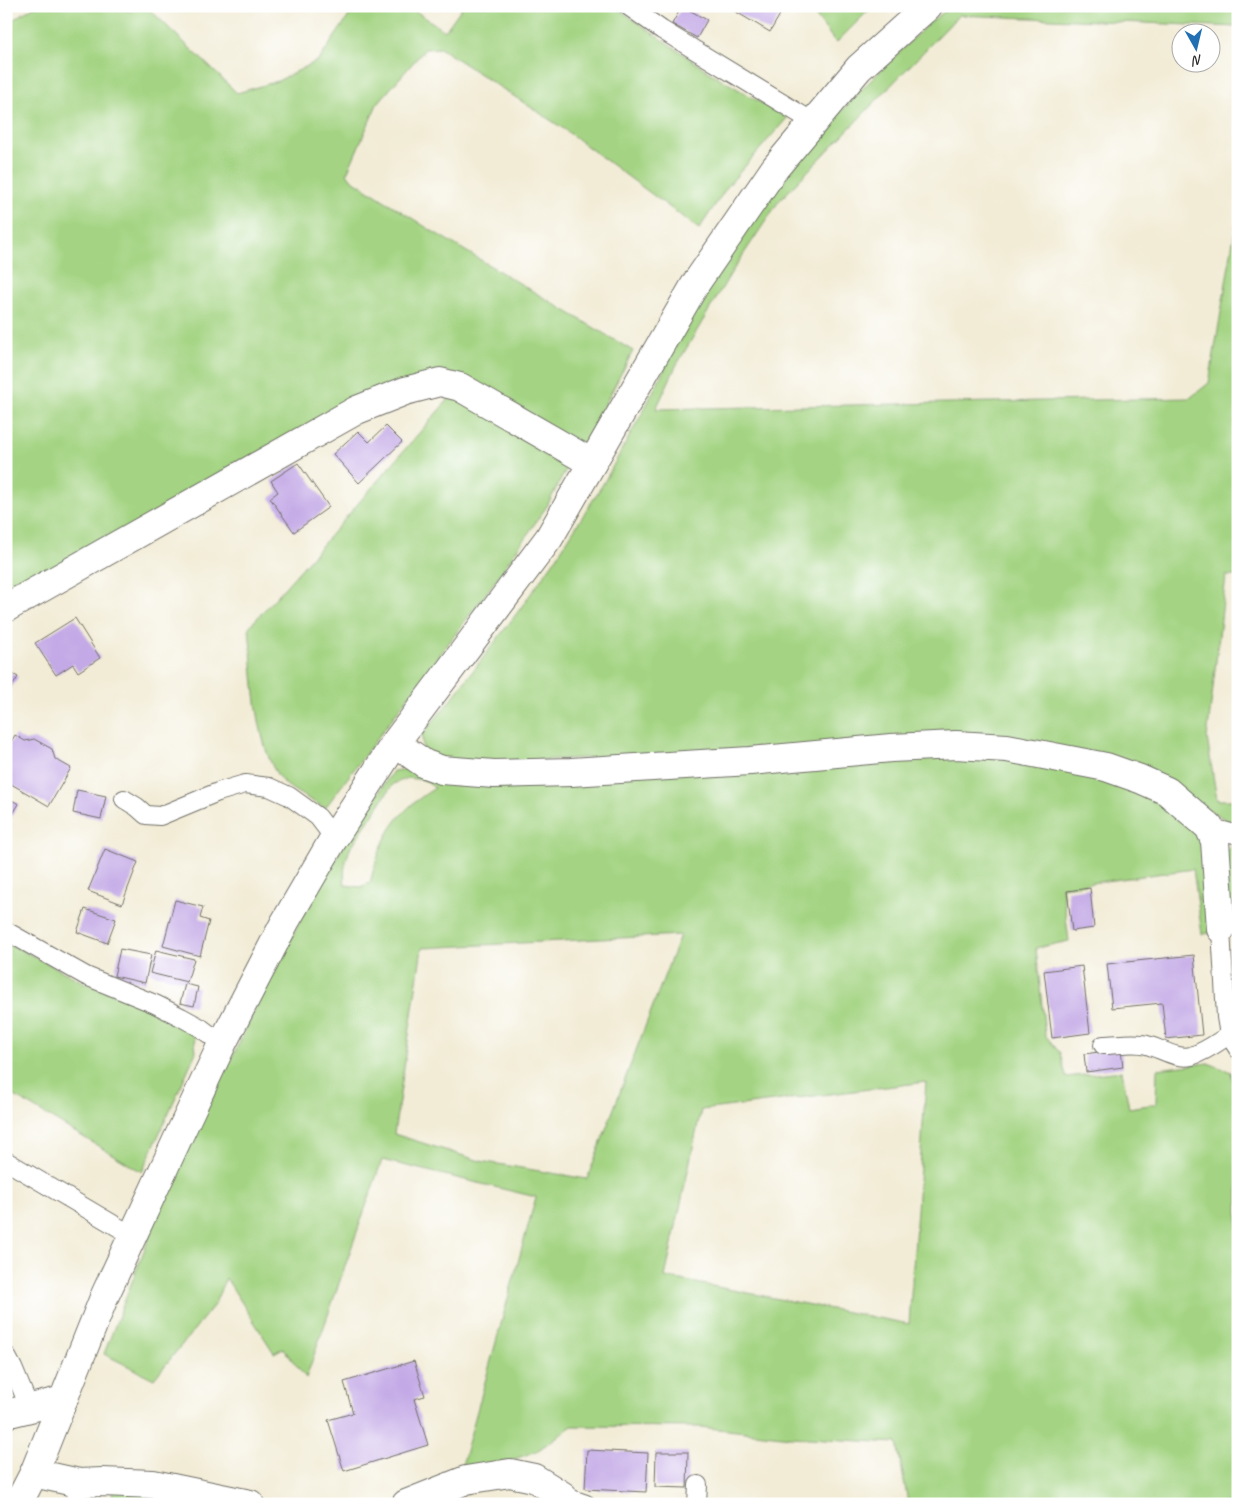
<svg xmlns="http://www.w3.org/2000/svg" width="1244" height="1510" font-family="Caveat,sans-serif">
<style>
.green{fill:#a4d483;stroke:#688057;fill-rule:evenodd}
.building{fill:#c3a9e6}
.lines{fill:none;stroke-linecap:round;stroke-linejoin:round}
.service-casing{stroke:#716f67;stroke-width:20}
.minor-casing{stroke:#716f67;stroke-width:30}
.secondary-casing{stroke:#716f67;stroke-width:30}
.service{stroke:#fff;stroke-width:18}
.minor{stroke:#fff;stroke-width:28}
.secondary{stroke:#fff;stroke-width:28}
</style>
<rect width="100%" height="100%" fill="#fff"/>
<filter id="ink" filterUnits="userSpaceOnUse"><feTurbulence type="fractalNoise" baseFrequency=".02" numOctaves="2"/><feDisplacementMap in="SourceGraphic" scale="10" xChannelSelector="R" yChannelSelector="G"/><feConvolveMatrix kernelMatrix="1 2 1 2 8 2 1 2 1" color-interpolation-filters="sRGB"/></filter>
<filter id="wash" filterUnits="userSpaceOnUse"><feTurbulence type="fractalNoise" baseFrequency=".0096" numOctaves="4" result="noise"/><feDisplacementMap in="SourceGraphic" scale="20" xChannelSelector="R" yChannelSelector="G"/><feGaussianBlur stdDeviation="1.12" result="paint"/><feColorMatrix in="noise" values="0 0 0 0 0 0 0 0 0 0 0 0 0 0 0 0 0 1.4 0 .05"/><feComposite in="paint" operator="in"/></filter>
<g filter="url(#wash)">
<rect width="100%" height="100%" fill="#f2ecd6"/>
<path class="green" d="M35,6h81l15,6 6,-6h9l91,87 41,-12 41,-21 34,-50 -3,-4h58l37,25 18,-25h151l95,66 78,46 -60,69 -28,42 -138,-102 -121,-79 -15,1 -48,55 -30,69 4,6 81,52 201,120 -50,95 -146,-74 -431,225v-573z
M805,6h68l-37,37 -21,-28z
M952,6h286v21l-279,-12 -180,186 -48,72 -55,93 -20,43 534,-11 19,-15 29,-171v364h-12l-19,162 10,62h21v23l-10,-2 -57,-34 -62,-27 -291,-12 -372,16 -23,-14 -1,-15 31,-38 64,-84 38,-53 48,-76 41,-74 42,-85 38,-67 83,-110 56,-60 66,-65z
M454,393l117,67 -24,46 -54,78 -168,224c-11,-6 -34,-18 -42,-26 -28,-30 -30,-114 -34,-155 70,-76 136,-156 205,-234z
M958,750l104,16 100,32 42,36 10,99 -12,1 -9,-65 -131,18 7,54 -33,7 9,87 15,18 6,24 56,-6 7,37 27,-4 1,-35 51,-6 23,9 4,19h3v413h-350l20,-2 -11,-59 -106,-6 -91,-10 -128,-1 -35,25 -28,10 -48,8 75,-272 -154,-37 -76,218 -23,-30 -9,5 -48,-75 -12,27 -60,74 -50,-25 58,-150 89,-186 58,-115 29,-48 55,-84 13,-2 38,9zM408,778l16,2 11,8c-42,26 -53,49 -65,95l-10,4 -15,-2c-2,-14 0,-25 6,-38l42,-63zM680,935l-93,244 -107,-18 -86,-27 28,-186zM926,1082l-17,242 -244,-47 36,-167z
M1238,843v83l-9,1 -4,-75 9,-8z
M6,942l77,40 96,38 15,15 2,17 -54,120 -136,-81z
M111,1487l105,17h-102z"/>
<g id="blocks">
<path class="building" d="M682,6l25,14 -10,18 -25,-14z
M726,6h47l9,5 -12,21z
M386,426l16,16 -43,41 -26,-29 25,-23 11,11z
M298,463l31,44 -35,25 -24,-34 8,-6 -7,-11z
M75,618l25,40 -22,14 -5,-8 -17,11 -21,-32z
M6,670l12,7 -12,19z
M15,735l10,6 9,-2 18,10 3,10 16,9 -22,38 -43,-25v-31z
M77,790l29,6 -5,23 -28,-6z
M6,797l13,7 -13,21z
M105,849l33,13 -16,42 -34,-13z
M1090,888l4,40 -22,3 -5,-40z
M175,900l28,7 -3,11 9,3 -9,35 -37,-10z
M85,909l31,10 -9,24 -30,-11z
M120,949l31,6 -6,28 -31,-7z
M156,950l38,9 -7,23 -37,-9z
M1194,955l8,80 -36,4 -4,-36 -50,5 -5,-44z
M1082,966l8,67 -38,5 -8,-67z
M185,984l13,3 -4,19 -14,-3z
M1121,1049l2,18 -37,5 -2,-18z
M414,1361l11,35 -11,3 14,46 -84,26 -16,-51 25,-7 -9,-31z
M587,1450l61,3 -2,39 -61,-3z
M656,1452h32l-1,36 -32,-1z"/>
</g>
</g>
<g filter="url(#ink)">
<use href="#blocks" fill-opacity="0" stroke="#716f67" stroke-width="1"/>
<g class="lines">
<defs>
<path id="service" d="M628,6l34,24 151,92
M124,799l13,8 9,8 14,1 58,-24 27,-8 24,3 20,9 29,21 16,21
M1209,827l29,8
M1221,929l5,88 3,18 9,14
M6,931l80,45 69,28 26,13 20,11 21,16
M1103,1045c12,0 27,-3 39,-1 16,2 33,16 49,12 14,-4 27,-14 38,-21
M6,1161l127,75
M6,1355l7,13 17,41
M75,1504l4,-21
M561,1504l2,-8 23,8
M697,1504l1,-19"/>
<path id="minor" d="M6,608l351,-198 48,-19 35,-9 20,5 132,76
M395,743l30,21 17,6 52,4 77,-2 179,-11 141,-13 65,-3 51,3 99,19 34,12 27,12 42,36 6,14 6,88
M6,1414l57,-14
M34,1473l45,10 23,-1 51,2 97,20
M406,1504l60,-24 44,-7 24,5 29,18"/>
<path id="secondary" d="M18,1504l16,-31 71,-178 79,-170 38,-81 63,-122 49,-84 61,-95 154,-205 147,-255 79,-115 84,-100 69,-62"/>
</defs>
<use href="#service" class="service-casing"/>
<use href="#minor" class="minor-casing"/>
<use href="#secondary" class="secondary-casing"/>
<use href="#service" class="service"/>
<use href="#minor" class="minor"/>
<use href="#secondary" class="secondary"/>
</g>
</g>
<rect width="1244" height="1510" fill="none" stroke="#fff" stroke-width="25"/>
<g transform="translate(1196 48) rotate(172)"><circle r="24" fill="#ffffff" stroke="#aaaaaa"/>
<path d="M0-4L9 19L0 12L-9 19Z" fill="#1f6fb2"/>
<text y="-8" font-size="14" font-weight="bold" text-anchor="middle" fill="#2b2b2b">N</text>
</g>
</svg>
